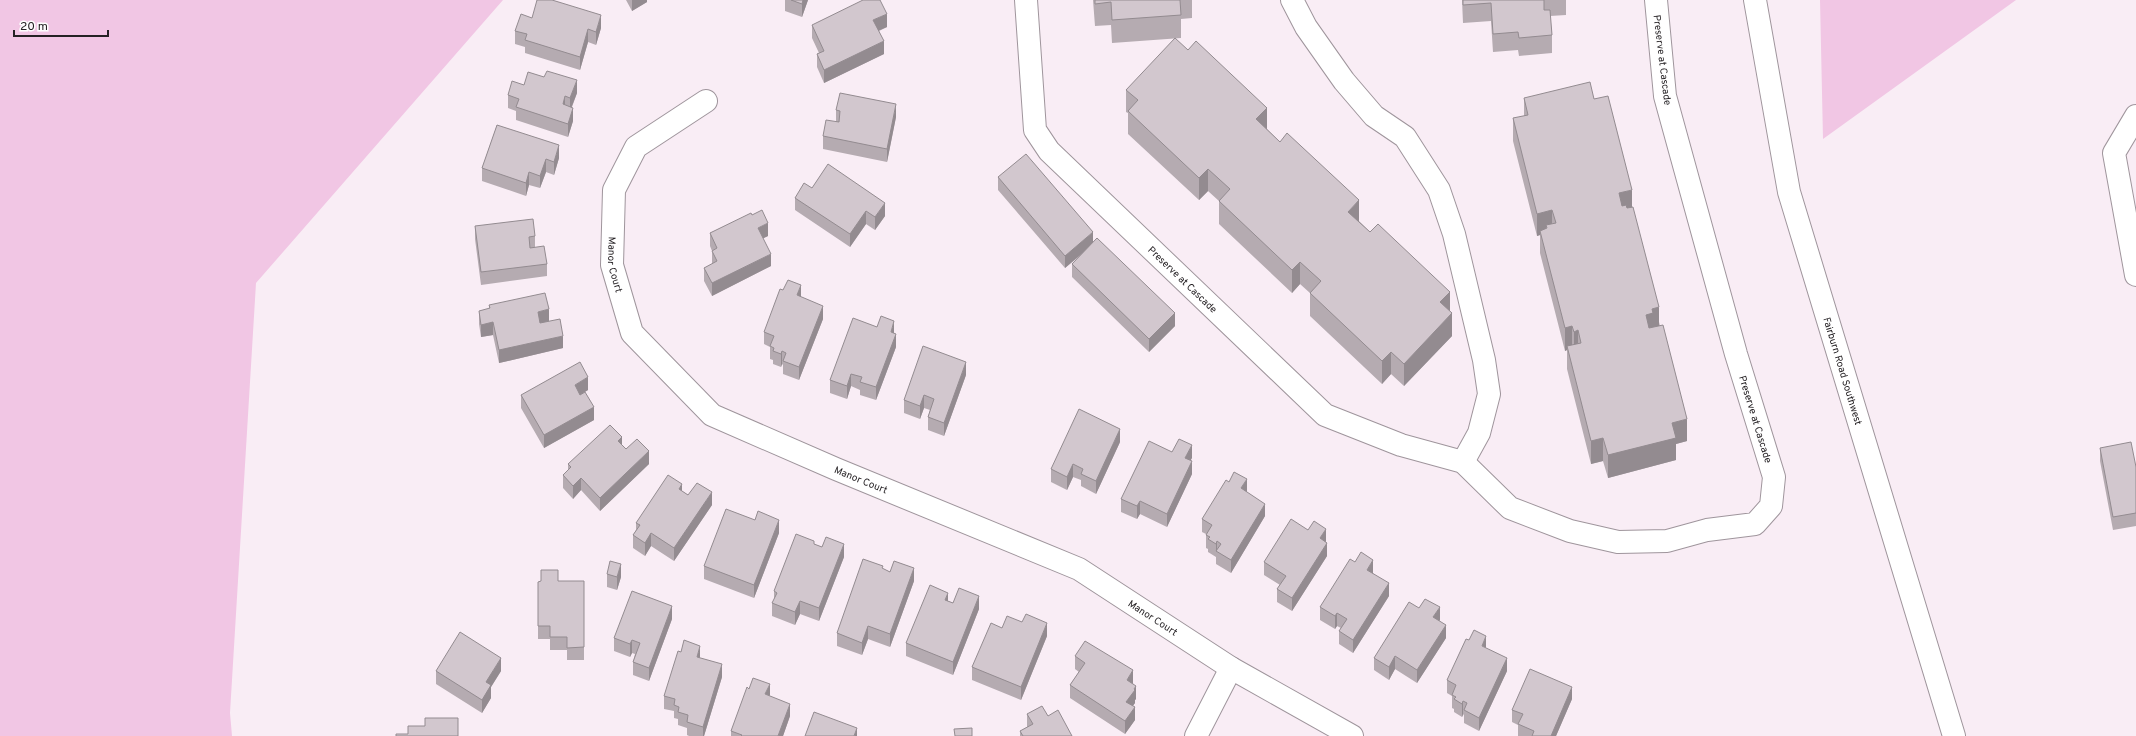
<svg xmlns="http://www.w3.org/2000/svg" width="2136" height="736" font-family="Overpass,sans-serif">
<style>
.green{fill:#f1c6e4}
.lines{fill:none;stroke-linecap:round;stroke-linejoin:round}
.minor-casing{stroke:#9f959c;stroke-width:24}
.minor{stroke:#fff;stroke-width:22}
.wall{fill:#b5abb1}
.shaded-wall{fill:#938b90}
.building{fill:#d2c7ce;stroke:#938b90}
.labels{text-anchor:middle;stroke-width:3.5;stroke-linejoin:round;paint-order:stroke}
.street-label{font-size:10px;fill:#252124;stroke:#fefefe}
</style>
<rect width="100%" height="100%" fill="#f9edf5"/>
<path class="green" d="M0,0h503l-247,283 -26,430 2,23h-232z
M1820,0h196l-193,139z"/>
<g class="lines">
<defs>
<g id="minor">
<path id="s1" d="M1026,0l9,130 14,21 276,264 76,30 62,17 47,46 60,23 48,11 49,-1 40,-11 48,-6 16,-18 3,-29 -38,-123 -71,-258 -9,-96"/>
<path d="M1292,0l14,27 38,54 30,35 31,21 34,53 15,44 30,126 5,34 -10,39 -16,29"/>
<path id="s2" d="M1755,0l34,192 165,544"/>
<path id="s3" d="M706,101l-70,46 -22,43 -2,75 20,68 80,82 124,54 243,100 152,99 121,68"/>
<path d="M2136,116l-22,37 22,122"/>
<path d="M1196,736l35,-68"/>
</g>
</defs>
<use href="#minor" class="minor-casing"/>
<use href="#minor" class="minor"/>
</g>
<path class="wall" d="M626,0h21v2l-15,9z
M785,0h23l-6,17 -17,-6z
M1093,0h99v18l-11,1v19l-69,5 -1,-18 -16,1z
M1462,0h104v15l-16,1 2,19v18l-33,3 -1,-6 -25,2 -2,-31 -28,2z
M532,18l69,10 -5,17 -8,-3 -8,28 -55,-17v-6l-10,-3v-13z
M812,25l75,2 -8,4 5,23 -60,29 -7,-16v-13l2,-1 -7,-15z
M524,85l53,8 -5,14 1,14 -5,16 -52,-17v-9l-8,-3v-13z
M1126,90l141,39 183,183 2,24 -48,50 -13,-12 -9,10 -72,-68v-23l-10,-9 -8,9 -73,-69v-23l-11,-10 -9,9 -71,-66v-21l-2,-1z
M1524,98l70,1 38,108 55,234 -11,3v16l-68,18 -5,-17 -12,3 -24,-95v-19l-2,1 -25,-98v-18l-3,1 -24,-95v-23l11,-2z
M836,110l60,7 -9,45 -64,-13v-13l13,-15z
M497,125l62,33 -5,17 -8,-3 -6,16 -11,-3 -3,11 -44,-15v-13z
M998,177l95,66 82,83 -26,26 -77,-75v-13l10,-10 -17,14 -67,-78z
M812,188l73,28 -10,14 -9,-6 -16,23 -55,-37v-12z
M752,215l16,21 -5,2 8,28 -59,30 -8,-15v-13l8,-4v-13l-2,-5v-13z
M475,226l60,10v12l12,16v12l-66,9 -6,-46z
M801,297l22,22 -24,61 -16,-6v-9l-1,-1 -1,3 -8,-3v-4l-3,-1v-12l-6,-3v-12z
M489,305l60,16 14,27 -64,15 -6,-28 -12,2 -2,-13v-13l10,-2z
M894,333l2,14 -20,53 -16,-5v-5l-9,-4 -4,13 -17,-6v-13z
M966,375l-22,61 -16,-6v-13l2,-7 -6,-2 -4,11 -16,-6v-13z
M588,390l-8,5 14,25 -50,28 -23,-40v-13z
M1120,442l-24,52 -15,-8v-6l-8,-3 -6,13 -16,-8v-13z
M622,445l4,4 23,15 -49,47 -19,-21 -8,9 -10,-11v-13l5,-5v-6z
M2100,448l36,19v59l-23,4 -13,-69z
M1192,458l-2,2 2,14 -25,53 -27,-13 -3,5 -16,-7v-13z
M682,491l6,4 24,10 -38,56 -23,-15 -6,10 -12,-8v-13l3,-5v-7z
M1246,492l19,24 -34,57 -15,-9v-8v1l-8,-5v-3l-2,-1v-14l-4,-2v-13z
M755,520l24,13 -25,65 -50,-19v-13z
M1326,541v1l1,14 -35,55 -15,-9v-13l3,-4 -16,-10v-13z
M814,544l30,13 -25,64 -19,-7 -5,11 -23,-9v-13l2,-3v-9z
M883,569l31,12 -24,66 -22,-8 -6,16 -25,-9v-13z
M1373,573l16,23 -36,57 -14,-9v-13l2,-3 -4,-2 -2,3 -15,-9v-13z
M607,574l14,3 -4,13 -10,-3z
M558,581h26v79h-17v-10h-17v-11h-12v-57z
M948,601l5,2 26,6 -26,66 -47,-19v-13z
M672,619l-23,62 -16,-6v-13l2,-8 -3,-1 -2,4 -16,-6v-13z
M1440,620l-1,1 7,17 -29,45 -22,-14 -6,11 -15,-10v-12z
M1002,628l45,8 -26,64 -49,-20v-13z
M1486,648l21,23 -28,60 -15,-8v-9l-2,3 -8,-5v-3l-2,-1v-12l-5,-3v-13z
M1075,656l58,27 3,16 -1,1v3l-2,3 2,14 -10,14 -55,-36v-13l9,-13 -4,-3z
M700,658l22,19 -18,59h-15l-2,-1v-7l-9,-3v-6l-4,-1v-7l-10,-2v-13z
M436,671h65l-10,16v11l-9,15 -46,-29z
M770,696l20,20 -7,20h-52v-5z
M1572,699l-16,37h-38v-11l-6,-3v-12z
M1027,714l21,2 24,20h-52v-5l7,-4z"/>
<path class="shaded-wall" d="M632,0h15v2l-15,9z
M803,0h5l-6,17v-13z
M887,14v13l-14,6v-13z
M601,15v13l-5,17v-13z
M588,29v13l-8,28v-13z
M884,41v13l-60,29v-13z
M577,80v13l-7,18v-13z
M565,96v13l-2,-5z
M896,104v13l-9,45v-13z
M573,108v13l-5,16v-13z
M1267,108v22l-11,-11z
M559,145v13l-5,17v-13z
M546,159v13l-6,16v-12z
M1208,169v22l-9,9v-22z
M529,172v13l-3,11v-13z
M1632,190v22l-13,4v-23z
M1359,200v23l-11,-11z
M885,203v13l-10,14v-13z
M1552,210v22l-5,-4 -1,-3v9l-6,-3v4l-3,1v-22z
M866,211v13l-16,23v-13z
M768,223v13l-10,5v-13z
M1093,232v12l-28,24v-12z
M771,254v12l-59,30v-13z
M1300,262v22l-8,9v-23z
M801,285v13l-4,-3z
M1450,292v22l-10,-12z
M823,306v13l-24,61v-13z
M1659,307v22l-13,8v-22l6,-6z
M549,309v13l-11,3v-13z
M1175,313v13l-26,26v-13z
M1452,313v23l-48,50v-22z
M894,321v13l-3,-2z
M493,322v13l-12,2v-12z
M1572,326v22l-5,-2v4l-2,1v-23z
M1578,330v23l-4,1v-22z
M896,334v13l-20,53v-13z
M563,336v12l-64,15v-13z
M782,351v13l-1,3v-13z
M1391,352v22l-9,10v-23z
M966,362v13l-22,61v-13z
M851,374v12l-4,13v-13z
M588,377v13l-13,8v-13z
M924,395v13l-4,11v-13z
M594,407v13l-50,28v-13z
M1687,419v22l-11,3v16l-68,18v-23l64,-32z
M1120,429v13l-24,52v-13z
M622,437v13l-4,-9z
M1603,438v23l-12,3v-23z
M1192,445v13l-7,13v-13z
M649,451v13l-49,47v-13z
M1192,461v13l-25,53v-13z
M1073,464v13l-6,13v-13z
M581,478v12l-8,9v-13z
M1247,479v13l-6,9v-13z
M682,484v13l-3,-8z
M712,492v13l-38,56v-13z
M1140,501v13l-3,5v-13z
M1265,504v12l-34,57v-13z
M779,520v13l-25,65v-13z
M1326,529v12l-6,10v-13z
M651,533v13l-6,10v-13z
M1217,541v11l-1,-1v6v-13z
M1327,543v13l-35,55v-13z
M844,544v13l-25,64v-13z
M1373,560v13l-6,9v-12z
M621,564v13l-4,13v-13z
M914,568v13l-24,66v-13z
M1389,583v13l-36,57v-13z
M948,593v13l-3,-6z
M979,596v13l-26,66v-13z
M800,601v13l-5,11v-13z
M672,606v13l-23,62v-13z
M1440,607v13l-7,10v-13z
M1337,613v13l-2,3v-13z
M1047,623v13l-26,64v-13z
M1446,625v13l-29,45v-13z
M868,626v13l-6,16v-12z
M1486,636v12l-4,-2z
M632,640v13l-2,4v-13z
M700,646v12l-3,-1z
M1395,656v13l-6,11v-13z
M501,658v13l-10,16v11l-9,15v-13l4,-18z
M1507,658v13l-28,60v-13z
M722,664v13l-18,59h-1v-9z
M1133,670v13l-6,9v-12z
M770,684v12l-5,-2z
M1136,686v13l-1,1v3l-9,11v-12z
M1572,687v12l-16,37h-5z
M1463,701v13l-1,3v-13z
M790,704v12l-7,20h-5z
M1135,707v13l-10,14v-13z
M857,728v8h-3z"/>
<path class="building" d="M537,0h15l49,15 -5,17 -8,-3 -8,28 -55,-17 2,-6 -12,-3 6,-17 11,4z
M791,0h12l-1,4z
M863,0h17l7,14 -14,6 11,21 -60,29 -7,-16 7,-3 -12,-26z
M1095,0h85l1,15 -69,5 -1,-18 -16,2z
M1463,0h81v10h6l2,25 -33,3 -1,-6 -25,2 -2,-31 -28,2z
M1175,38l13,12 8,-9 71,67 -11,11 24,23 7,-9 72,67 -11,12 22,20 8,-8 72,68 -10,10 12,11 -48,51 -13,-12 -9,9 -72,-68 11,-12 -21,-19 -8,8 -73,-69 11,-12 -22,-20 -9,9 -71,-67 10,-11 -12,-10z
M547,71l30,9 -7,18 -5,-2 -2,8 10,4 -5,16 -52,-17 3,-8 -11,-4 4,-14 12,4 4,-13 16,5z
M1590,82l4,17 14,-3 24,94 -13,3 3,13 4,-1 1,3 6,-1 26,100 -7,2 1,4 -7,2 3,13 14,-3 24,94 -15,4 4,15 -68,17 -5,-17 -12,3 -24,-95 14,-3 -3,-13 -4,2 -2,-6 -7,2 -25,-97 7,-3 -1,-3 10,-2 -4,-13 -15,4 -24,-96 15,-3 -4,-17z
M840,93l56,11 -9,45 -64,-13 3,-16 13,2 1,-11 -4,-1z
M497,125l62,20 -5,17 -8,-3 -6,17 -11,-4 -3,11 -44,-15z
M1026,154l67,78 -28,24 -67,-79z
M828,164l57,39 -10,14 -9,-6 -16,23 -55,-36 9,-15 8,5z
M762,210l6,13 -10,5 13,26 -59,29 -8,-15 13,-7 -5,-10 5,-3 -7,-15 41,-20 1,2z
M533,219l2,17 -6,1 1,11 14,-2 3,18 -66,8 -6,-46z
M1097,238l78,75 -26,26 -77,-75z
M788,280l13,5 -4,10 26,11 -24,61 -16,-6 3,-8 -4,-2 -1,3 -8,-3 1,-3 -4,-2 4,-10 -10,-4 16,-43 3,1z
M545,293l4,16 -11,3 2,11 20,-4 3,17 -64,14 -6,-28 -12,3 -2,-14 11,-3 -1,-3z
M881,316l13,5 -3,11 5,2 -20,53 -16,-5 2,-5 -11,-3 -4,12 -17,-6 23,-62 24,9z
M923,346l43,16 -22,61 -16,-6 6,-18 -10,-4 -4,11 -16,-6z
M580,362l8,15 -13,8 5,10 5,-3 9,15 -50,28 -23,-40z
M1079,409l41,20 -24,52 -15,-7 2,-5 -10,-5 -6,13 -16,-8z
M610,425l12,12 -4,4 8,8 11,-10 12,12 -49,47 -19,-20 -8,8 -10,-11 8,-8 -3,-3z
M1179,439l13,6 -7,13 7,3 -25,53 -27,-13 -3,5 -16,-7 28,-58 23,11z
M2131,442l5,25v46l-23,4 -13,-69z
M1234,472l13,7 -6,9 24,16 -34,56 -15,-9 5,-7 -4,-3 -1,3 -8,-5 2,-2 -4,-2 6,-10 -10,-6 24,-39 3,2z
M668,475l14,9 -3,5 9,6 9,-12 15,9 -38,56 -23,-15 -6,10 -12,-8 7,-10 -4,-2z
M726,509l29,11 3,-9 21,9 -25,65 -50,-19z
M1291,519l17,11 6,-9 12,8 -6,9 7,5 -35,55 -15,-9 9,-13 -22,-14z
M796,534l18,7v3l8,3 4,-10 18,7 -25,64 -19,-7 -5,11 -23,-9 5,-10 -3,-2z
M1361,552l12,8 -6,10 22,13 -36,57 -14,-9 8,-12 -10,-6 -2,3 -15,-9 30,-48 5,3z
M863,559l20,7 -1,2 8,4 4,-11 20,7 -24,66 -22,-8 -6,17 -25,-10z
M610,561l11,3 -4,13 -10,-3z
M541,570h17v11h26v66l-17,1v-11h-17v-11h-12v-44l3,-1z
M930,585l18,8 -3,7 8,3 6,-15 20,8 -26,66 -47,-19z
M632,591l40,15 -23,62 -16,-6 7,-19 -8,-3 -2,4 -16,-6z
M1425,599l15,8 -7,10 13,8 -29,45 -22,-14 -6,11 -15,-9 35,-56 10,6z
M1026,614l21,9 -26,64 -49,-20 19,-44 11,5 5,-12 15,6z
M1474,630l12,6 -4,10 25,12 -28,60 -15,-8 3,-7 -4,-2 -1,3 -8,-5 2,-2 -4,-2 4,-10 -9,-5 19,-41 3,1z
M460,632l41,26 -15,24 5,3 -9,15 -46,-29z
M684,640l16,6 -3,11 25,7 -19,63 -16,-5 1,-7 -10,-3 1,-5 -5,-2 1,-6 -11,-3 14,-45 3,1z
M1085,641l48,29 -6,10 9,6 -2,3 1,1 -9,12 9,5 -10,14 -55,-36 15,-22 -10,-7z
M1530,669l42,18 -21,49h-19l2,-5 -16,-7 5,-10 -11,-4z
M753,678l17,6 -5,10 25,10 -12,32h-37l1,-1 -11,-4 16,-44 2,2z
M1042,706l6,10 10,-6 14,26h-49l-3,-5 13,-7 -6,-10z
M814,712l43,16 -3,8h-49z
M425,718h33v18h-62v-2h12v-8h17z
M972,728v8h-17l-1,-7z"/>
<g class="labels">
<g class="street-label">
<text transform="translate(1663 60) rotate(83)" y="4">Preserve at Cascade</text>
<text dy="4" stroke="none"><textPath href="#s3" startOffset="207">Manor Court</textPath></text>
<text dy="4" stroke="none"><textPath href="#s1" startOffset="341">Preserve at Cascade</textPath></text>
<text dy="4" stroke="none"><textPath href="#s2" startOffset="382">Fairburn Road Southwest</textPath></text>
<text transform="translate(1756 419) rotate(73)" y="4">Preserve at Cascade</text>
<text dy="4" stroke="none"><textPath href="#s3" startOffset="555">Manor Court</textPath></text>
<text dy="4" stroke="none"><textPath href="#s3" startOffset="879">Manor Court</textPath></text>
</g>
</g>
<path d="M14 30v6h94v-6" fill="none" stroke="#252124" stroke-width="2"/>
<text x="20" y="30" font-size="12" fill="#252124" stroke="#fefefe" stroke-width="3" paint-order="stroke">20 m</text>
</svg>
